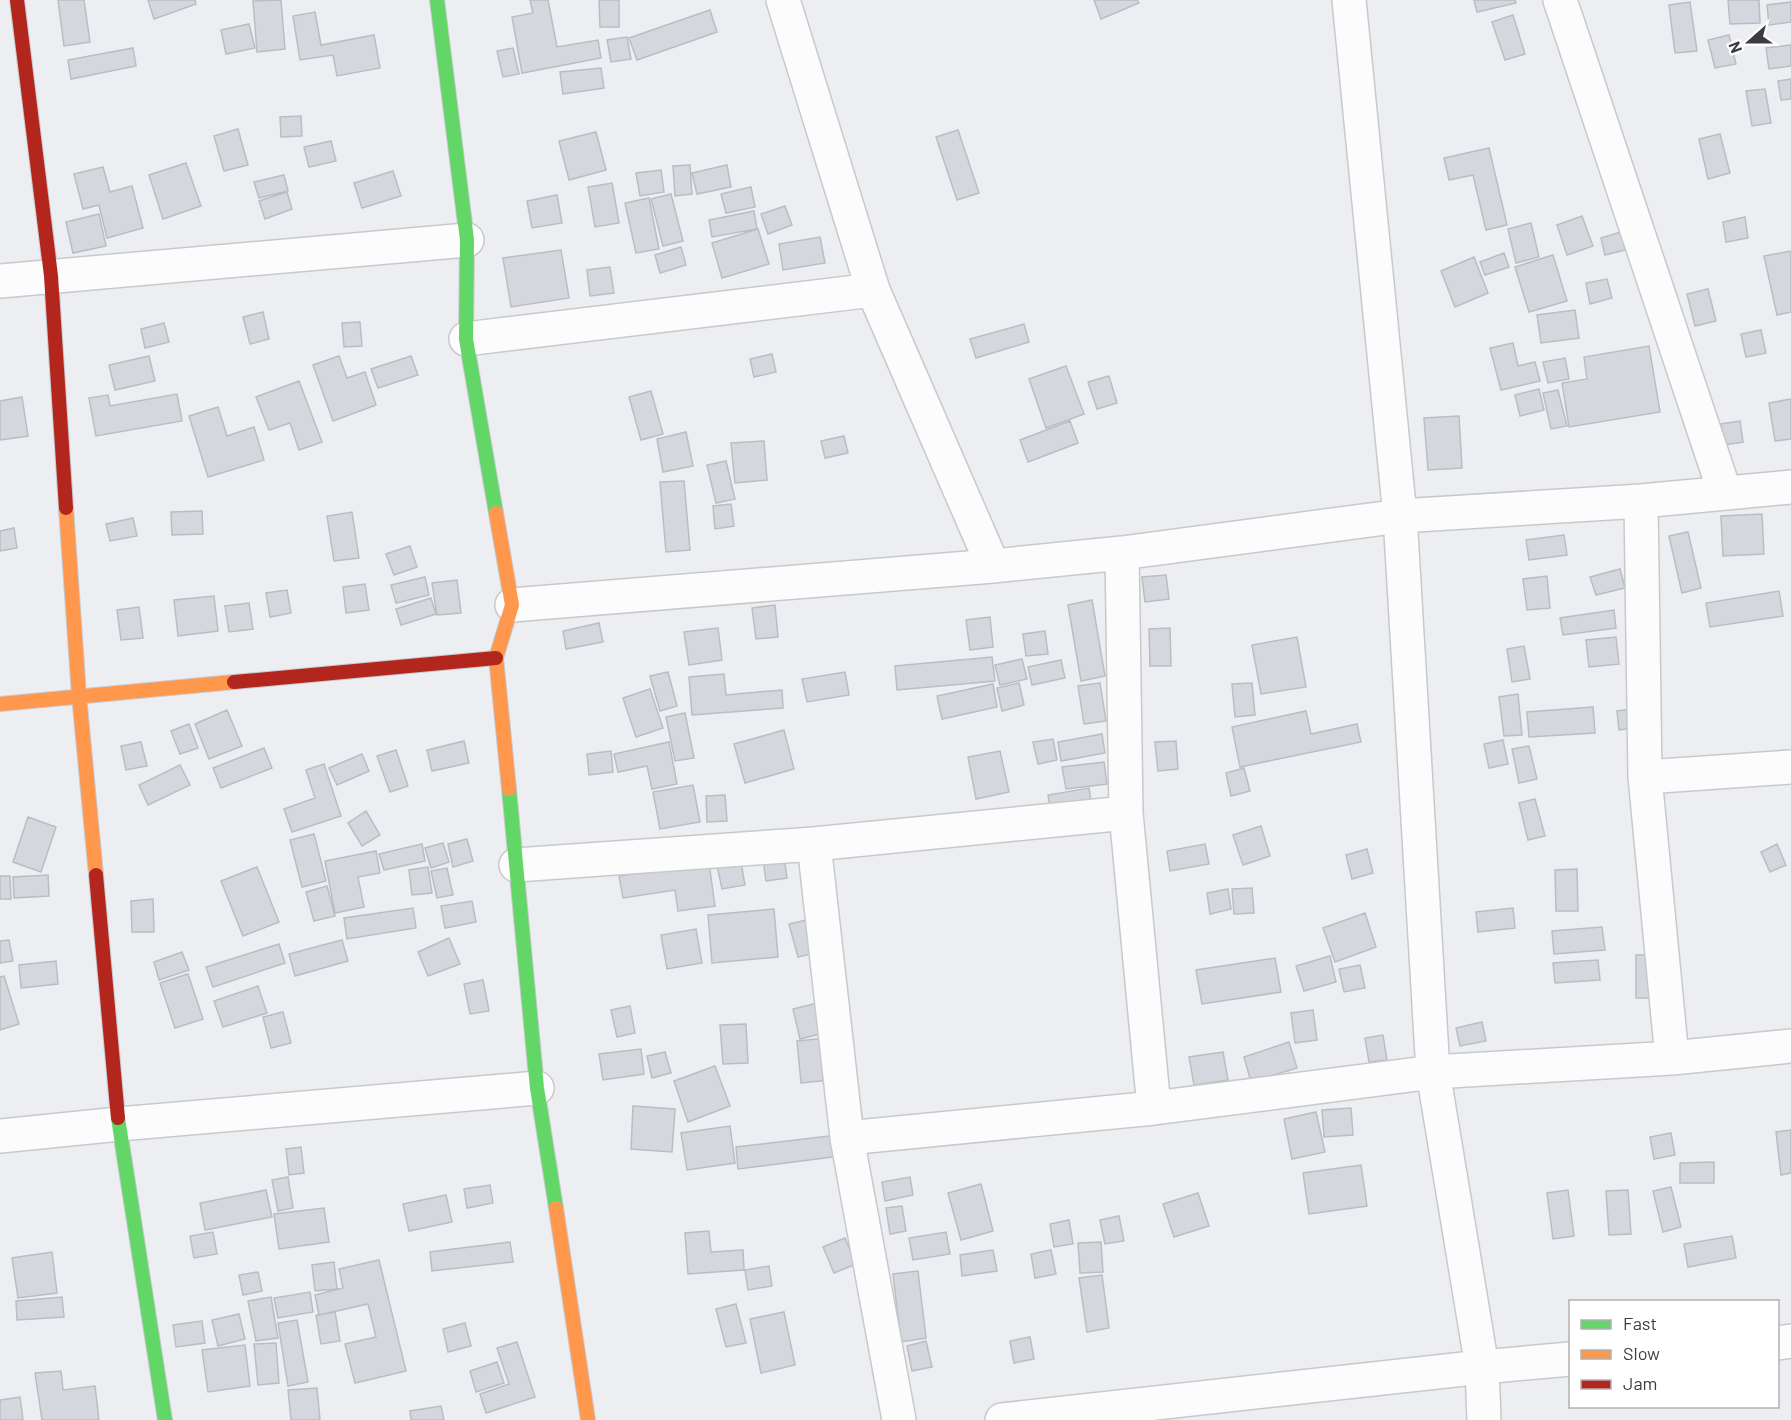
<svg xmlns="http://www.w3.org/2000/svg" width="1791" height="1420" font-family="Barlow,sans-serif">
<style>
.building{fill:#d5d7df;stroke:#bbbdc0;stroke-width:1.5}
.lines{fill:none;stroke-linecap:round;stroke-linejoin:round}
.street-casing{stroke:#c8c9cd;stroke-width:36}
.fast-casing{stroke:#c8c9cd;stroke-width:16}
.slow-casing{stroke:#c8c9cd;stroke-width:16}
.jam-casing{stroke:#c8c9cd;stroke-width:16}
.street{stroke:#fcfcfd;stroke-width:33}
.fast{stroke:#63d668;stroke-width:14}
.slow{stroke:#ff974d;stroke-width:14}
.jam{stroke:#b3261e;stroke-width:14}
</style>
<rect width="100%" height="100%" fill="#eceef2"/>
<path class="building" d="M58,0h26l6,42 -26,4z
M148,0h47l1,4 -42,15z
M281,0l4,49 -28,3 -4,-51z
M530,0h18l9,47 41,-7 3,18 -79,15 -10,-56 21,-4z
M599,0h20v27h-19z
M1094,0h43l2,3 -38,16z
M1474,0h41l1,3 -39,9z
M1728,0h31l1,23 -30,1z
M1690,2l7,49 -22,2 -6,-48z
M1791,2v20l-22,3 -2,-20z
M710,10l7,22 -80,28 -8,-22z
M315,12l6,33 53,-10 6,33 -43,8 -4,-21 -33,5 -7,-44z
M1513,15l12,39 -20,6 -13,-38z
M249,24l6,24 -29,6 -5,-24z
M1729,35l7,29 -21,4 -7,-28z
M627,37l4,22 -20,3 -4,-22z
M1791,45v21l-22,3 -3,-21z
M133,48l3,18 -65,13 -3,-19z
M513,48l6,26 -16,3 -6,-26z
M601,68l3,20 -41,6 -3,-22z
M1791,79v20l-10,1 -3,-19z
M1765,89l6,34 -19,3 -6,-35z
M301,116l1,20 -21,1 -1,-20z
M238,129l10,36 -24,6 -10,-35z
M958,130l21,63 -22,7 -21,-63z
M596,132l10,38 -37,10 -10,-39z
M1720,134l10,39 -22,6 -9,-40z
M331,141l5,20 -27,6 -5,-20z
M1489,148l18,77 -21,5 -13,-55 -24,5 -5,-22z
M186,163l15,43 -38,13 -14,-44z
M690,165l2,29 -17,2 -2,-30z
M727,165l4,22 -34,7 -5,-21z
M103,167l7,25 22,-6 11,42 -36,10 -8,-33 -16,4 -9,-35z
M661,170l3,22 -24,4 -4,-23z
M393,171l8,25 -39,12 -8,-25z
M284,175l4,16 -29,7 -5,-16z
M612,183l7,40 -24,4 -7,-40z
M751,187l4,20 -29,6 -5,-19z
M287,192l5,17 -27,10 -6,-18z
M671,194l12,47 -20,5 -12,-47z
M557,195l5,28 -30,5 -5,-27z
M649,198l10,51 -23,4 -11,-50z
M785,206l7,19 -24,9 -7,-20z
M754,211l3,18 -45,8 -3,-17z
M99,214l7,32 -33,7 -7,-31z
M1582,216l11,30 -26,9 -10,-30z
M1745,217l3,21 -22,4 -3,-20z
M1531,223l8,34 -23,6 -8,-34z
M758,229l11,35 -47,14 -10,-35z
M1621,232l4,18 -20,5 -4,-17z
M820,237l5,26 -42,7 -4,-26z
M681,247l5,18 -26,8 -5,-18z
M561,250l8,48 -58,9 -8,-49z
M1791,251v61l-14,3 -13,-59z
M1504,253l5,14 -24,8 -5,-13z
M1553,255l14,46 -38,11 -14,-45z
M1474,257l14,36 -33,14 -14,-36z
M610,267l4,26 -24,3 -3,-26z
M1607,279l5,19 -22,6 -4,-21z
M1708,289l8,32 -21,5 -8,-32z
M1575,310l4,28 -38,5 -4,-28z
M263,312l6,27 -19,5 -7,-27z
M360,322l2,24 -18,1 -2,-24z
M164,323l5,19 -24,6 -4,-19z
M1024,324l5,18 -53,16 -6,-19z
M1761,330l5,23 -20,4 -5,-23z
M1513,343l5,23 17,-4 5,19 -39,9 -11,-42z
M1649,346l11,66 -91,15 -7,-44 25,-4 -3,-22z
M772,354l4,18 -22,5 -4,-18z
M149,356l6,25 -40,9 -6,-25z
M339,356l8,22 18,-6 11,33 -43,16 -20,-56z
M411,356l7,19 -40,13 -7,-19z
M1565,358l4,21 -21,4 -5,-21z
M1066,366l18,48 -38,14 -17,-49z
M1109,376l8,27 -20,6 -9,-27z
M299,381l23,61 -23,8 -9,-27 -21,7 -13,-33z
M1539,389l5,21 -24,6 -5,-21z
M1558,390l9,36 -16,3 -8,-36z
M651,391l12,43 -22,6 -12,-43z
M177,394l5,27 -86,15 -7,-38 19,-3 2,11z
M22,397l6,39 -28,4v-39z
M1791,399v40l-16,2 -6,-38z
M218,407l9,29 27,-9 10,33 -56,17 -19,-61z
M1459,416l3,52 -34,2 -4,-52z
M1070,421l8,22 -50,19 -8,-22z
M1740,421l3,21 -19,3 -3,-21z
M686,432l7,34 -30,6 -6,-33z
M844,436l4,17 -23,5 -4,-17z
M764,441l3,39 -32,3 -4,-40z
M726,461l9,38 -19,4 -9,-38z
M684,481l6,69 -24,2 -6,-70z
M731,504l3,22 -19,3 -2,-23z
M202,511l1,23 -31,1 -1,-23z
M352,512l7,46 -25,3 -7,-45z
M1762,514l2,40 -41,2 -2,-40z
M133,518l4,18 -27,5 -4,-17z
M14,528l3,20 -17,3v-20z
M1688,532l13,56 -19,5 -13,-57z
M1564,535l3,20 -38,5 -3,-20z
M410,546l7,21 -23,8 -8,-21z
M1620,569l5,19 -29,7 -6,-18z
M1166,575l3,24 -24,3 -3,-25z
M1547,576l3,32 -23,2 -4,-31z
M425,577l4,18 -33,8 -5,-18z
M457,580l4,33 -24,2 -5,-32z
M365,584l4,26 -23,3 -3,-26z
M287,590l4,23 -21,4 -4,-24z
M1779,591l4,25 -73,11 -4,-24z
M214,596l4,35 -40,5 -4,-36z
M431,598l5,16 -35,11 -5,-16z
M1092,600l13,76 -24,5 -13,-76z
M249,603l4,26 -24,3 -4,-26z
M775,605l3,32 -22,2 -4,-31z
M139,607l4,31 -22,2 -4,-30z
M1614,610l2,18 -53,7 -3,-17z
M990,617l3,30 -23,3 -4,-30z
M599,623l4,19 -37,7 -3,-18z
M718,628l4,32 -33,5 -5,-33z
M1170,628l1,38h-21l-1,-37z
M1045,631l3,23 -22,2 -3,-22z
M1297,637l9,50 -45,7 -9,-49z
M1616,637l3,27 -30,3 -3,-27z
M1524,646l6,33 -18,3 -5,-33z
M992,657l3,24 -98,9 -2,-24z
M1022,659l5,20 -27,6 -5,-20z
M1061,660l4,18 -33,7 -4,-18z
M668,672l9,34 -17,5 -10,-35z
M845,672l4,23 -42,7 -5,-23z
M724,674l2,21 56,-5 1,18 -91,7 -3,-38z
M1019,683l5,22 -22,6 -5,-23z
M1100,683l6,38 -22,3 -6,-38z
M1252,683l3,32 -20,2 -3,-33z
M993,684l4,23 -55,12 -5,-23z
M650,689l13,39 -27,9 -13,-39z
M1518,694l4,41 -18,1 -5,-39z
M1593,707l2,26 -66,4 -2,-25z
M1639,708l2,19 -22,3 -2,-19z
M227,710l15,36 -33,13 -14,-35z
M1306,711l5,23 46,-10 4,18 -121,25 -8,-40z
M685,713l9,45 -19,3 -9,-44z
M189,724l9,24 -18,6 -9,-23z
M784,730l10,39 -49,14 -11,-39z
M1102,734l3,19 -44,8 -3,-19z
M1053,739l4,21 -19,4 -5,-22z
M1503,740l5,24 -19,4 -5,-24z
M464,741l5,22 -37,8 -5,-21z
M1176,741l2,28 -20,2 -3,-29z
M141,742l6,24 -21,4 -5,-24z
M669,742l8,42 -25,5 -5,-23 -29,6 -4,-18z
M1529,746l8,33 -18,4 -7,-34z
M264,748l8,20 -51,20 -8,-20z
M396,750l12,36 -18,6 -13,-36z
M611,751l2,21 -24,3 -2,-21z
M1000,751l9,41 -33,7 -8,-42z
M362,754l7,17 -32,14 -8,-17z
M1104,762l3,22 -41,5 -4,-22z
M324,764l17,52 -49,16 -8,-23 31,-11 -9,-28z
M180,765l10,20 -42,20 -9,-20z
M1244,768l6,23 -19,5 -5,-23z
M693,785l7,37 -40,7 -7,-37z
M1089,788l3,20 -41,7 -3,-20z
M725,795l2,26 -20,1 -1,-26z
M1535,799l10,37 -17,4 -9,-37z
M366,811l14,24 -18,11 -14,-23z
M28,817l28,10 -15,45 -28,-10z
M1261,826l9,30 -27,9 -10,-30z
M314,834l12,47 -24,6 -12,-47z
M467,839l6,22 -20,6 -5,-23z
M443,843l6,19 -18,6 -6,-20z
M422,844l3,17 -41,9 -5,-16z
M1205,844l4,20 -39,7 -3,-20z
M1777,844l9,21 -16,7 -9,-20z
M1367,849l6,24 -21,6 -6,-24z
M376,851l4,22 -22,4 6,30 -29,6 -10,-52z
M784,856l3,22 -21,3 -3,-22z
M740,857l5,28 -23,4 -6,-28z
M709,863l6,43 -37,5 -3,-21 -52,8 -4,-22z
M257,867l22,55 -36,14 -22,-55z
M428,867l4,26 -20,2 -3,-25z
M447,868l6,27 -16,3 -6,-27z
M1577,869l1,42h-22l-1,-41z
M48,875l1,21 -35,2 -1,-21z
M0,876h10l1,23h-11z
M327,886l8,30 -21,5 -8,-29z
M1252,888l2,25 -20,1 -2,-25z
M1228,889l3,20 -21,5 -3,-21z
M153,899l1,33h-22l-1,-31z
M472,901l4,21 -31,6 -4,-22z
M413,908l3,20 -69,11 -3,-21z
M1513,908l2,20 -37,4 -2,-20z
M774,909l4,48 -66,6 -4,-48z
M1365,913l11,34 -41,15 -12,-34z
M811,919l8,33 -21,5 -9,-33z
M1602,927l3,23 -51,4 -2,-23z
M696,929l6,34 -35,6 -6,-34z
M449,938l11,26 -32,12 -10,-24z
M9,940l4,21 -13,2v-22z
M342,940l6,21 -53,15 -6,-22z
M279,944l6,19 -72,24 -7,-20z
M182,952l7,18 -30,10 -5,-18z
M1636,955h24v43h-24z
M1330,956l6,26 -32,9 -8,-25z
M1275,958l6,34 -79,12 -6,-34z
M1598,960l2,20 -45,3 -2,-20z
M56,961l2,23 -37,4 -2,-23z
M1360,965l5,23 -21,4 -5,-23z
M188,974l15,45 -28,9 -15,-45z
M4,976l15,48 -19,6v-53z
M483,980l6,31 -19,3 -6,-30z
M258,986l9,27 -44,14 -9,-26z
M818,1003l6,30 -24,6 -7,-30z
M630,1006l5,27 -18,4 -6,-27z
M1313,1010l4,30 -22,3 -4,-30z
M283,1012l8,31 -20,5 -8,-31z
M1482,1022l4,19 -26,5 -4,-18z
M746,1024l2,39 -25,1 -3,-39z
M1383,1035l4,25 -18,2 -4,-24z
M827,1038l3,42 -29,3 -4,-42z
M1289,1042l8,26 -46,14 -7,-25z
M641,1049l3,25 -41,6 -4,-26z
M665,1052l6,21 -19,5 -5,-22z
M1223,1052l5,28 -34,5 -5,-28z
M715,1066l15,40 -42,16 -14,-41z
M633,1106l42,3 -3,43 -41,-3z
M1351,1108l2,27 -29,2 -2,-27z
M1316,1112l9,40 -33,7 -8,-40z
M730,1126l5,37 -48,7 -6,-37z
M1791,1130v43l-10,2 -5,-43z
M1671,1133l4,22 -21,4 -4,-22z
M837,1135l3,21 -102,13 -2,-22z
M301,1147l3,26 -15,2 -3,-26z
M1714,1162v21h-34v-20z
M1361,1165l6,41 -58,8 -6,-41z
M288,1177l5,31 -15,3 -6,-31z
M910,1177l3,18 -28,6 -3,-19z
M981,1184l12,47 -32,9 -13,-47z
M490,1185l3,18 -26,5 -3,-19z
M1671,1187l10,40 -18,5 -10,-41z
M266,1190l6,27 -67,13 -5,-27z
M1568,1190l6,46 -21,3 -6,-46z
M1628,1190l3,44 -22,1 -3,-44z
M1198,1193l11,33 -35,11 -11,-33z
M446,1195l6,27 -43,9 -6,-27z
M902,1206l4,25 -16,3 -4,-26z
M324,1208l5,34 -50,7 -5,-35z
M1119,1216l5,25 -19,3 -5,-24z
M1069,1220l4,24 -19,3 -4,-23z
M709,1231l2,21 32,-2 1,20 -56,4 -3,-41z
M213,1232l4,22 -23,4 -4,-22z
M946,1232l4,22 -37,6 -4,-22z
M1732,1236l4,22 -48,9 -4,-23z
M845,1238l11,26 -22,9 -11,-26z
M510,1242l3,20 -81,9 -2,-19z
M1101,1242l2,30 -23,1 -2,-30z
M993,1250l4,21 -35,5 -2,-21z
M1051,1250l5,24 -21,4 -4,-24z
M52,1252l5,41 -39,5 -6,-40z
M379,1260l27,111 -51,12 -10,-39 31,-7 -8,-33 -49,11 -4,-20 28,-7 -4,-19z
M334,1262l3,27 -22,2 -3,-26z
M769,1266l3,20 -24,4 -3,-20z
M918,1271l8,67 -25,4 -8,-68z
M258,1272l4,19 -19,4 -4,-20z
M1102,1275l7,53 -22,4 -8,-54z
M310,1292l3,20 -35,6 -4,-20z
M62,1297l2,20 -47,3 -1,-19z
M271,1297l7,41 -22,3 -8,-40z
M736,1304l10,39 -20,4 -10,-38z
M335,1312l5,29 -19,3 -5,-29z
M784,1312l11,53 -34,8 -11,-54z
M239,1314l6,25 -27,7 -6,-26z
M297,1320l11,62 -20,4 -10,-63z
M202,1321l3,22 -29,4 -3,-22z
M465,1323l6,23 -23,6 -5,-23z
M1030,1337l4,22 -20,4 -4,-22z
M926,1341l6,26 -20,4 -5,-25z
M517,1342l18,55 -49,16 -6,-19 29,-10 -12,-36z
M276,1343l3,40 -21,2 -4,-41z
M245,1345l5,41 -42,6 -6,-42z
M497,1362l7,21 -28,9 -6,-21z
M61,1371l2,19 32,-4 4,34h-57l-7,-47z
M317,1388l3,32h-29l-3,-30z
M20,1397l3,23h-23v-20z
M441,1406l3,14h-33l-1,-9z"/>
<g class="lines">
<defs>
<path id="street" d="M783,0l90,290 120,276
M1349,0l51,516 33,556 49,295 2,53
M1560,0l165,493
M0,281l467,-41
M466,339l407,-49
M1641,501l4,276 27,281
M1122,553l4,260 28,295
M512,605l481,-39 129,-13 278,-37 241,-15 150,-14
M1645,777l146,-10
M814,844l33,294 52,282
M516,865l298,-21 312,-31
M0,1136l119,-12 418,-36
M847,1138l307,-30 279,-36 239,-14 119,-12
M1778,1343l13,-2
M1002,1420l480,-53 88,-8"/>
<path id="fast" d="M437,0l30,240 -1,99 30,174
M509,789l28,299 19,120
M118,1118l47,302"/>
<path id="slow" d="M66,508l13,187 17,180
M496,513l16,92 -16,53 13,131
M0,704l234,-22
M556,1208l32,212"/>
<path id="jam" d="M17,0l34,276 15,232
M234,682l262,-24
M96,875l22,243"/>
</defs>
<use href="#street" class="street-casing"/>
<use href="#fast" class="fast-casing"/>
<use href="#slow" class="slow-casing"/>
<use href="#jam" class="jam-casing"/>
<use href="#street" class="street"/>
<use href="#fast" class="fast"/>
<use href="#slow" class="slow"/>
<use href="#jam" class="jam"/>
</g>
<rect x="1569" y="1300" width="210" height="108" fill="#ffffff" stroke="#b1b1b3" stroke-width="1.5"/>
<rect x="1581" y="1320" width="30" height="9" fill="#63d668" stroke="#b1b1b3" stroke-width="1.5"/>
<text x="1623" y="1330" font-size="18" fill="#3b3c40">Fast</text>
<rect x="1581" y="1350" width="30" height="9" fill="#ff974d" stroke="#b1b1b3" stroke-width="1.5"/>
<text x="1623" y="1360" font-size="18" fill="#3b3c40">Slow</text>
<rect x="1581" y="1380" width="30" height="9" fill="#b3261e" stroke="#b1b1b3" stroke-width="1.5"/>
<text x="1623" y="1390" font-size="18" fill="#3b3c40">Jam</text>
<g transform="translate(1749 42) rotate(249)" stroke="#ffffff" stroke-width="4.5" paint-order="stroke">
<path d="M0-4.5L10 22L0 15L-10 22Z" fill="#3b3c40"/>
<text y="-9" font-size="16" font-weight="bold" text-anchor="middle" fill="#3b3c40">N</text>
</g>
</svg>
